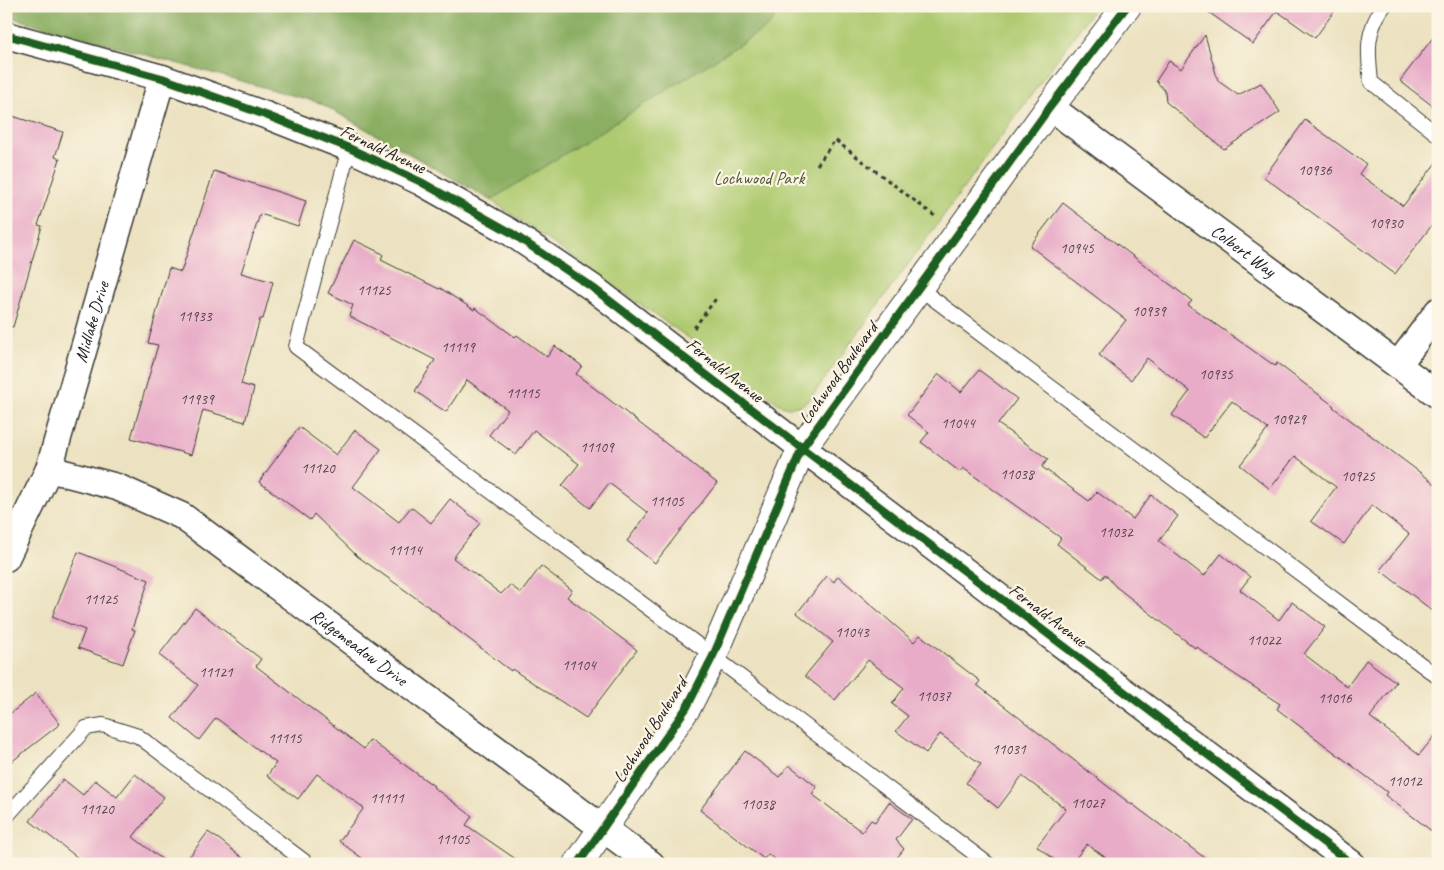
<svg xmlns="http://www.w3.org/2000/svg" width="1444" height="870" font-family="Caveat,sans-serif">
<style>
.green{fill:#aeca70;stroke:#657346}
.forest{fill:#8aae62;stroke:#53653f}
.building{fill:#e8acc8}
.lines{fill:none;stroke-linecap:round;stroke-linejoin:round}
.service-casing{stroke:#3b3a35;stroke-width:16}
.minor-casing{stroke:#3b3a35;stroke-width:29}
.tertiary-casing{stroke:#3b3a35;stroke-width:30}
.path{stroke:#3b3a35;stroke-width:3;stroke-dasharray:4 4;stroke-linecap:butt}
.service{stroke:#fff;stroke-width:14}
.minor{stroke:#fff;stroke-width:26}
.tertiary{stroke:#fff;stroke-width:28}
.cycleway-casing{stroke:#fcf5e5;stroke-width:11}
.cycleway{stroke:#1b5e20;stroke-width:8}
.labels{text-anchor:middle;stroke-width:4.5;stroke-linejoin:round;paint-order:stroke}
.number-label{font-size:15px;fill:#4f4047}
.street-label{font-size:18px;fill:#1c1c1c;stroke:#fcf5e5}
.park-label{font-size:18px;fill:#4f5939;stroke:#fcf5e5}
</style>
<rect width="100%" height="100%" fill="#fcf5e5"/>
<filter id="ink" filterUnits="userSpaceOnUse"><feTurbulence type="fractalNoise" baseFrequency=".02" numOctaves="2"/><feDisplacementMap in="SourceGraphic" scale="10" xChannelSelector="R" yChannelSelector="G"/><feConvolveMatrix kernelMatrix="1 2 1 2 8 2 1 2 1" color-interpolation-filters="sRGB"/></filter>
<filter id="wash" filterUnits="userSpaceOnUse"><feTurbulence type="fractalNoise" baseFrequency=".0096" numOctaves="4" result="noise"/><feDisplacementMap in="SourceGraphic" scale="20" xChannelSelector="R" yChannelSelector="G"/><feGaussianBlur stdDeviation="1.12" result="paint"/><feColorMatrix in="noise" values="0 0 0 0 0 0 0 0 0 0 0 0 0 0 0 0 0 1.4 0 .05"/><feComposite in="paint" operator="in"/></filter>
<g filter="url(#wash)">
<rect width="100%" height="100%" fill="#ece2c1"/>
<path class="green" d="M295,6h801l-286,393 -10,7 -12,1 -9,-3 -46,-35 -242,-169 -171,-97z"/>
<path class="forest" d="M6,6h777l-14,20 -278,174 -171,-97 -314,-87z"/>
<g id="blocks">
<path class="building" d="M1200,6h138l-23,32 -38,-27 -24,33z
M1438,31v79l-38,-29z
M1205,35l13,46 20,14 23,-12 19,29 -56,37 -58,-47 -1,-11 -9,-10 13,-20 12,8z
M6,114l57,18 -8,25 5,2 -22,66 4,1 -29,101 -7,-1z
M1305,120l61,44 -7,10 44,32 35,-46v57l-43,57 -131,-97z
M214,171l92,30 -8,25 -38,-12 -19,59 32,9 -10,37h-3l-19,65 13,4 -9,34 -42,-12 -12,45 -60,-17 27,-93 -10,-2 21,-75 12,4z
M1063,203l129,98 -4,4 87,61 2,-3 57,43 -1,1 105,79v129l-58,-45 29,-36 -37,-29 -28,39 -33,-23 25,-34 -41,-31 -25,33 -30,-24 28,-36 -36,-28 -28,37 -32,-23 18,-24 -43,-33 -16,22 -32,-25 27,-35 -96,-74z
M354,240l29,14 -2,6 58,29 1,-1 34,22 1,-2 40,29 2,-2 30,22 8,-11 27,20 -6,8 141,109 -62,80 -28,-22 21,-28 -39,-30 -19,25 -28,-22 17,-22 -45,-34 -18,25 -27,-20 19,-25 -41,-30 -21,32 -31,-21 20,-31 -86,-44 4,-11 -25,-12z
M979,370l38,29 -19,25 50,35 -6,8 47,34 8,-9 36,27 18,-24 27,21 -19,25 45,35 17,-22 29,23 -10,13 39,30 13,-18 33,25 -21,27 43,33 19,-27 30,22 -26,35 49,38 19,-23v104l-53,-41 2,-3 -110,-83 3,-5 -64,-42 -20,-16 -1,2 -80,-62 -10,-12 -3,5 -45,-35 4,-6 -98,-70 -3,4 -39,-30 8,-10 -22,-17 32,-41 22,18z
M299,427l37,28 19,-25 26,19 -28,38 46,35 12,-15 20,16 19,-24 30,24 -27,35 48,36 9,-9 11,8 20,-27 31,24 -5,7 70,53 -51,68 -74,-49 -1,2 -72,-55 1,-1 -83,-59 -43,-42 -4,6 -51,-38z
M78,552l71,28 -17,49 3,1 -12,34 -45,-16 7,-18 -33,-13z
M827,576l7,6 4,-6 76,66 6,-7 60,46 -3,4 72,56 83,64v-1l81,60h-99l-27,-20 -16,20h-11l-23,-18 29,-37 -44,-33 -24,32 -32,-25 15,-19 -41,-30 -14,19 -30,-22 12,-15 -16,-12 12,-16 -36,-28 -33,40 -30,-24 28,-34 -36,-29z
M195,608l66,51 -5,7 108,83 6,-9 64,46 -1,1 39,29 -6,9 57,39h-153l-31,-23 25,-33 -47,-34 -19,25 -31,-23 9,-13 -60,-45 -17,22 -27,-22 26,-33 -39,-30z
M36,693l24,31 -54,42v-49z
M745,751l34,26 10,-12 28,22 -5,7 50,38 9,-12 4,2 14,-20 23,17 -16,21 8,9 -12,15h-111l-13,-10 -4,5 -64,-49z
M135,774l29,23 -31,40 35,27h-82l-56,-43 33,-42 20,16 12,-15 22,17z
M208,832l12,8 30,24h-66z"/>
</g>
</g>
<g filter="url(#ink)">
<use href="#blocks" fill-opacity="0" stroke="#3b3a35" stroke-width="1"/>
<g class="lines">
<defs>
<path id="service" d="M1384,6c-19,25 -16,47 -13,76l67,53
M349,148l-53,199 417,309 275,208
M919,288l519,389
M6,817l80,-89 17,-3 35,11 170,128"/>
<g id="minor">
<path d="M6,35l156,43 106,38 81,32 72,34 89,50 83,56 209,160 550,416"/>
<path id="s1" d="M1050,107l388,288"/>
<path d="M1398,365l40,-54"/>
<path id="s2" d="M49,469l68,18 65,29 469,348"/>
<path id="s3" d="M6,558l43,-89 113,-391"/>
</g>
<path id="tertiary" d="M578,864l109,-157 26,-51 89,-208 248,-341 77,-101"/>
</defs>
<use href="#service" class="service-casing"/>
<use href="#minor" class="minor-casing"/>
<use href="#tertiary" class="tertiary-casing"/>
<path class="path" d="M817,165l18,-25 101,77
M694,328l24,-32"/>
<use href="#service" class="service"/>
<use href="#minor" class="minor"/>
<use href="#tertiary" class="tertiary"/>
<defs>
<path id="cycleway" d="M6,35l156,43 106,38 81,32 72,34 89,50 83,56 209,160 550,416
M578,864l109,-157 26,-51 89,-208 248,-341 77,-101"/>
</defs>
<use href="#cycleway" class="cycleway-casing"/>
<use href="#cycleway" class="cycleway"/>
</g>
</g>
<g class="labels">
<g class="number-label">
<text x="1315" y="175">10936</text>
<text x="1386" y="228">10930</text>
<text x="1077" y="253">10945</text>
<text x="374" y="295">11125</text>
<text x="1149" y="316">10939</text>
<text x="195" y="321">11933</text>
<text x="458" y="352">11119</text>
<text x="1216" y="379">10935</text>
<text x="523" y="398">11115</text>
<text x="197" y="404">11939</text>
<text x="1289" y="424">10929</text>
<text x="958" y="428">11044</text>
<text x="597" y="452">11109</text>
<text x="318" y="473">11120</text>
<text x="1017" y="479">11038</text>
<text x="1358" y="481">10925</text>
<text x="667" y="506">11105</text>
<text x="1116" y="537">11032</text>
<text x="405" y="555">11114</text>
<text x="101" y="604">11125</text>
<text x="852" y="637">11043</text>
<text x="1264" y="645">11022</text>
<text x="579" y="670">11104</text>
<text x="216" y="677">11121</text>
<text x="934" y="701">11037</text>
<text x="1335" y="703">11016</text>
<text x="285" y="743">11115</text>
<text x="1009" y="754">11031</text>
<text x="1405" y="786">11012</text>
<text x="387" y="803">11111</text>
<text x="1088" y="808">11027</text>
<text x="758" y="809">11038</text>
<text x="97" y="814">11120</text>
<text x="453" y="844">11105</text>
</g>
<g class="street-label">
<text transform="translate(383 149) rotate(25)" y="6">Fernald Avenue</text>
<text dy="6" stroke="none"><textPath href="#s1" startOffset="241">Colbert Way</textPath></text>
<text dy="6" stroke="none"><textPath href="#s3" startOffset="252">Midlake Drive</textPath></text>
<text transform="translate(725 370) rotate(38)" y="6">Fernald Avenue</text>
<text transform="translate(838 373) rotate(-54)" y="6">Lochwood Boulevard</text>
<text transform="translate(1048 615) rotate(37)" y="6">Fernald Avenue</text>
<text dy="6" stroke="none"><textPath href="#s2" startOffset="362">Ridgemeadow Drive</textPath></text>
<text transform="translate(650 730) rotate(-57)" y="6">Lochwood Boulevard</text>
</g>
<g class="park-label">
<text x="759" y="184">Lochwood Park</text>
</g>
</g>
<rect width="1444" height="870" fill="none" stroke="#fcf5e5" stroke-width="25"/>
</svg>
